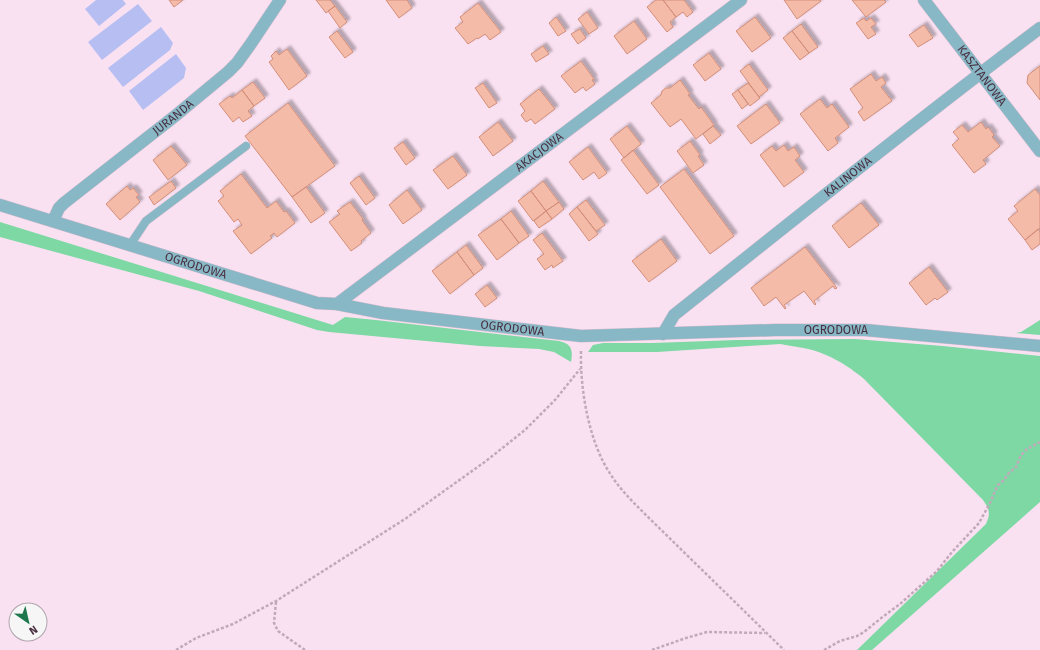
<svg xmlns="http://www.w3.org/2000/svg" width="1040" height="650" font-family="'Fira Sans',sans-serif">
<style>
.green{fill:#7dd8a4}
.water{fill:#b7bff2}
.building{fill:#f5bba9;stroke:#d28e79;filter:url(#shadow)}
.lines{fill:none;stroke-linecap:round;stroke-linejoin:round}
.service-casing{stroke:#d6becf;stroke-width:9}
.minor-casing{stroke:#d6becf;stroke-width:13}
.path{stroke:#c2a9ba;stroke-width:2.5;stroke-dasharray:3 2;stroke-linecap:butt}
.service{stroke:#88b8c6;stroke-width:8}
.minor{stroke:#88b8c6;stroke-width:12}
.labels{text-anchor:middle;stroke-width:3;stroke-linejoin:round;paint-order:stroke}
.street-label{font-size:12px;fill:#483041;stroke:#f6f6f6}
</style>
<defs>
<filter id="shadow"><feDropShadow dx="3.5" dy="-3.5" stdDeviation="1" flood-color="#0004"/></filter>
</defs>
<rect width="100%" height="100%" fill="#fae1f2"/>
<path class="green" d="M0,222l333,103 12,-8 31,3 183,21c13,3 14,9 12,21l-17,-10 -15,-3 -59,-3 -151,-14 -12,-2 -118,-39 -199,-54z
M1040,320v15l-24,-2 5,-1z
M855,339l88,7 97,10v146l-168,148h-15l129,-126c5,-11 3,-15 -3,-24l-119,-121c-12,-10 -24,-18 -38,-24 -14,-7 -31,-8 -46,-11l-123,8h-69l5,-7 10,-2h49l84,-3z"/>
<path class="water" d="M96,0h27l3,4 -27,22 -14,-17z
M138,4l14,17 -50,39 -14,-18z
M161,27l12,16 -3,7 -47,37 -15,-19z
M176,54l10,14 -2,10 -41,32 -14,-19z"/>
<path class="building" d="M169,0h14l-9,7z
M316,0h14l5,6 -9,7z
M386,0h21l5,8 -13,10z
M656,0h7l13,17 -6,5 3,5 -6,5 -20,-25z
M663,0h21l9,12 -6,5 -4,-5 -7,5z
M784,0h36l1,1 -24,18z
M852,0h32l2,2 -20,15z
M478,3l23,29 -11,8 -5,-6 -7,5 -1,-1 -9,6 -13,-16 8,-6 -3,-5z
M335,6l12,16 -7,6 -12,-17z
M587,12l11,16 -9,6 -11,-15z
M556,17l10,14 -8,5 -9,-13z
M755,17l16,21 -19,14 -16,-21z
M864,18l2,3 5,-3 5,6 -5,3 5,7 -8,5 -12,-16z
M634,21l13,18 -20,15 -13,-18z
M801,24l17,23 -9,6 -17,-22z
M924,25l9,13 -15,9 -9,-12z
M580,29l6,9 -8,6 -7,-10z
M337,31l16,21 -8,6 -16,-21z
M792,31l17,22 -9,7 -17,-22z
M543,46l6,8 -13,8 -5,-8z
M287,49l20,27 -18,14 -20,-28 4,-3 -2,-3 5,-5 3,4z
M709,53l12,16 -16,12 -12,-16z
M581,61l13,18 -2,1 3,4 -9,7 -3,-4 -8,6 -14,-17z
M749,64l19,26 -9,7 -19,-26z
M1040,66v34l-13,-17 1,-8z
M871,74l5,7 6,-4 4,6 -5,4 11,14 -28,20 -6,-9 5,-4 -13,-19z
M680,80l10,14 -2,1 11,14 2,-2 13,18 -18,14 -15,-20 -11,8 -19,-24 10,-8 1,-4 4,-3h4z
M253,82l12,16 -11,8 -12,-16z
M483,83l14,20 -8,5 -14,-20z
M748,83l12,15 -10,8 -12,-16z
M539,89l16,20 -20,15 -4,-5 -5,3 -5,-7 4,-4 -5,-7z
M242,90l12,16 -6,5 4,5 -9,6 -4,-5 -6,5 -14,-18 11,-8 2,2z
M738,90l10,14 -6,5 -10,-15z
M820,99l7,9 5,-4 17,23 -14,11 3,5 -10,8 -28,-37z
M288,103l47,63 -43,31 -47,-61z
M766,104l14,19 -29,21 -14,-18z
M498,122l15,19 -20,15 -14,-19z
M981,122l5,7 2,-2 6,8 -2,2 8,9 -17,14 3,4 -12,9 -22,-28 7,-6 -6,-7 9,-7 6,7z
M627,126l14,18 -17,14 -14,-19z
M713,126l8,9 -11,9 -7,-10z
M690,141l10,14 -2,1 6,9 -11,8 -16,-22z
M403,142l12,16 -9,7 -12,-17z
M784,145l4,6 6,-4 6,9 -5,4 9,12 -20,15 -24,-32 12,-9 4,5z
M171,146l16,19 -19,15 -15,-20z
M588,147l19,26 -8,6 -5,-7 -11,8 -14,-18z
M633,150l26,35 -12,9 -26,-34z
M453,156l14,19 -19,14 -15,-19z
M684,169l50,67 -24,18 -50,-67z
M241,174l26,34 9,-7 8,11 2,-1 9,12 -18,14 -3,-4 -4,3 2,2 -21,16 -18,-23 9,-6 -4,-6 -4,3 -16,-21 6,-5 -4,-5z
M359,176l16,22 -9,7 -16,-22z
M171,181l5,7 -22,17 -5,-8z
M543,181l16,21 -13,9 -15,-20z
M127,186l3,4 3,-2 6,7 -3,2 4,5 -20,18 -14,-16z
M306,187l19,26 -14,10 -19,-26z
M1035,189l5,6v33l-15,12 -17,-21 10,-8 -4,-5z
M407,190l15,20 -19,14 -14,-19z
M531,191l15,20 -13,10 -15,-20z
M586,200l19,25 -9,6 -19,-24z
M350,202l13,17 -1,1 9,13 -10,8 1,2 -11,8 -22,-29 11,-8 -3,-3z
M559,202l5,7 -12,10 -6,-8z
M861,203l18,22 -30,23 -17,-22z
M577,207l21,27 -9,7 -20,-27z
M511,211l18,25 -10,7 -18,-24z
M546,211l6,8 -13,9 -5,-7z
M501,219l18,24 -22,17 -19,-25z
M1038,229l2,3v12l-8,6 -7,-10z
M542,233l21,28 -10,7 -1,-3 -7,5 -8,-11 7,-5 -11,-14z
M661,239l16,22 -28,21 -17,-21z
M466,245l17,23 -9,7 -17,-23z
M805,247l32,41 -2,1 -2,-3 -19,15 2,3 -1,1 -11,-14 -20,14 2,3 -1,1 -9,-12 -12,9 -13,-18z
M457,252l17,23 -24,19 -18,-23z
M929,267l19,25 -11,8 -2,-2 -9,7 -17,-22z
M487,285l10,13 -12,9 -10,-13z"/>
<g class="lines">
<defs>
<path id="service" d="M130,245l16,-24 100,-75"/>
<g id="minor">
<path id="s1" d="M924,0l116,151"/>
<path id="s2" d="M0,205l317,98 20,1 46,9 198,23 194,-6h90l175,16"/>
<path id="s3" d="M53,221l6,-13 5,-5 111,-87 53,-44 9,-9 13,-18 30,-45"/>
<path id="s4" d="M337,304l404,-304"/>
<path id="s5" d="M663,334l11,-19c121,-96 242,-194 366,-287"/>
</g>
</defs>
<use href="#service" class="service-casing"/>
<use href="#minor" class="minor-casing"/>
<path class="path" d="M581,351c-1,39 8,92 30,124 11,17 25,30 39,44l134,131
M276,602l-2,21 4,8 27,19
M176,650l20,-12 37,-14 43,-23 129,-82 81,-58 39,-31 30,-30 25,-31
M652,650l34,-12 21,-6 58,1
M824,650l16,-9 17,-5 7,-4 16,-13 20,-15 37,-33 15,-19 27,-29 12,-22 4,-10 3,-6 5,-4 6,-8 7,-6 5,-12 6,-6 13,-7"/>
<use href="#service" class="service"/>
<use href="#minor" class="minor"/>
</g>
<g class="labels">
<g class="street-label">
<text dy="4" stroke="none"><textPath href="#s1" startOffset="95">KASZTANOWA</textPath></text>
<text dy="4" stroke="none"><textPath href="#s3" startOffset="160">JURANDA</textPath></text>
<text dy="4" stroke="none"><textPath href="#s4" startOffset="253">AKACJOWA</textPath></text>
<text dy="4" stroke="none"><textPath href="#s5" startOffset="244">KALINOWA</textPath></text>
<text dy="4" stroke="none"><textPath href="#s2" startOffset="205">OGRODOWA</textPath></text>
<text dy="4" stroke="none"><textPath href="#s2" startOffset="529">OGRODOWA</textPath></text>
<text dy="4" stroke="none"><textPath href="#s2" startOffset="853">OGRODOWA</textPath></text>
</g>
</g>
<g transform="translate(28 622) rotate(146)"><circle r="19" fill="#f6f6f6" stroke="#b0a7ae"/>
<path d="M0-3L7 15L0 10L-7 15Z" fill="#1d774c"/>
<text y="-6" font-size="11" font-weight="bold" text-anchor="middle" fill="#483041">N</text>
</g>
</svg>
